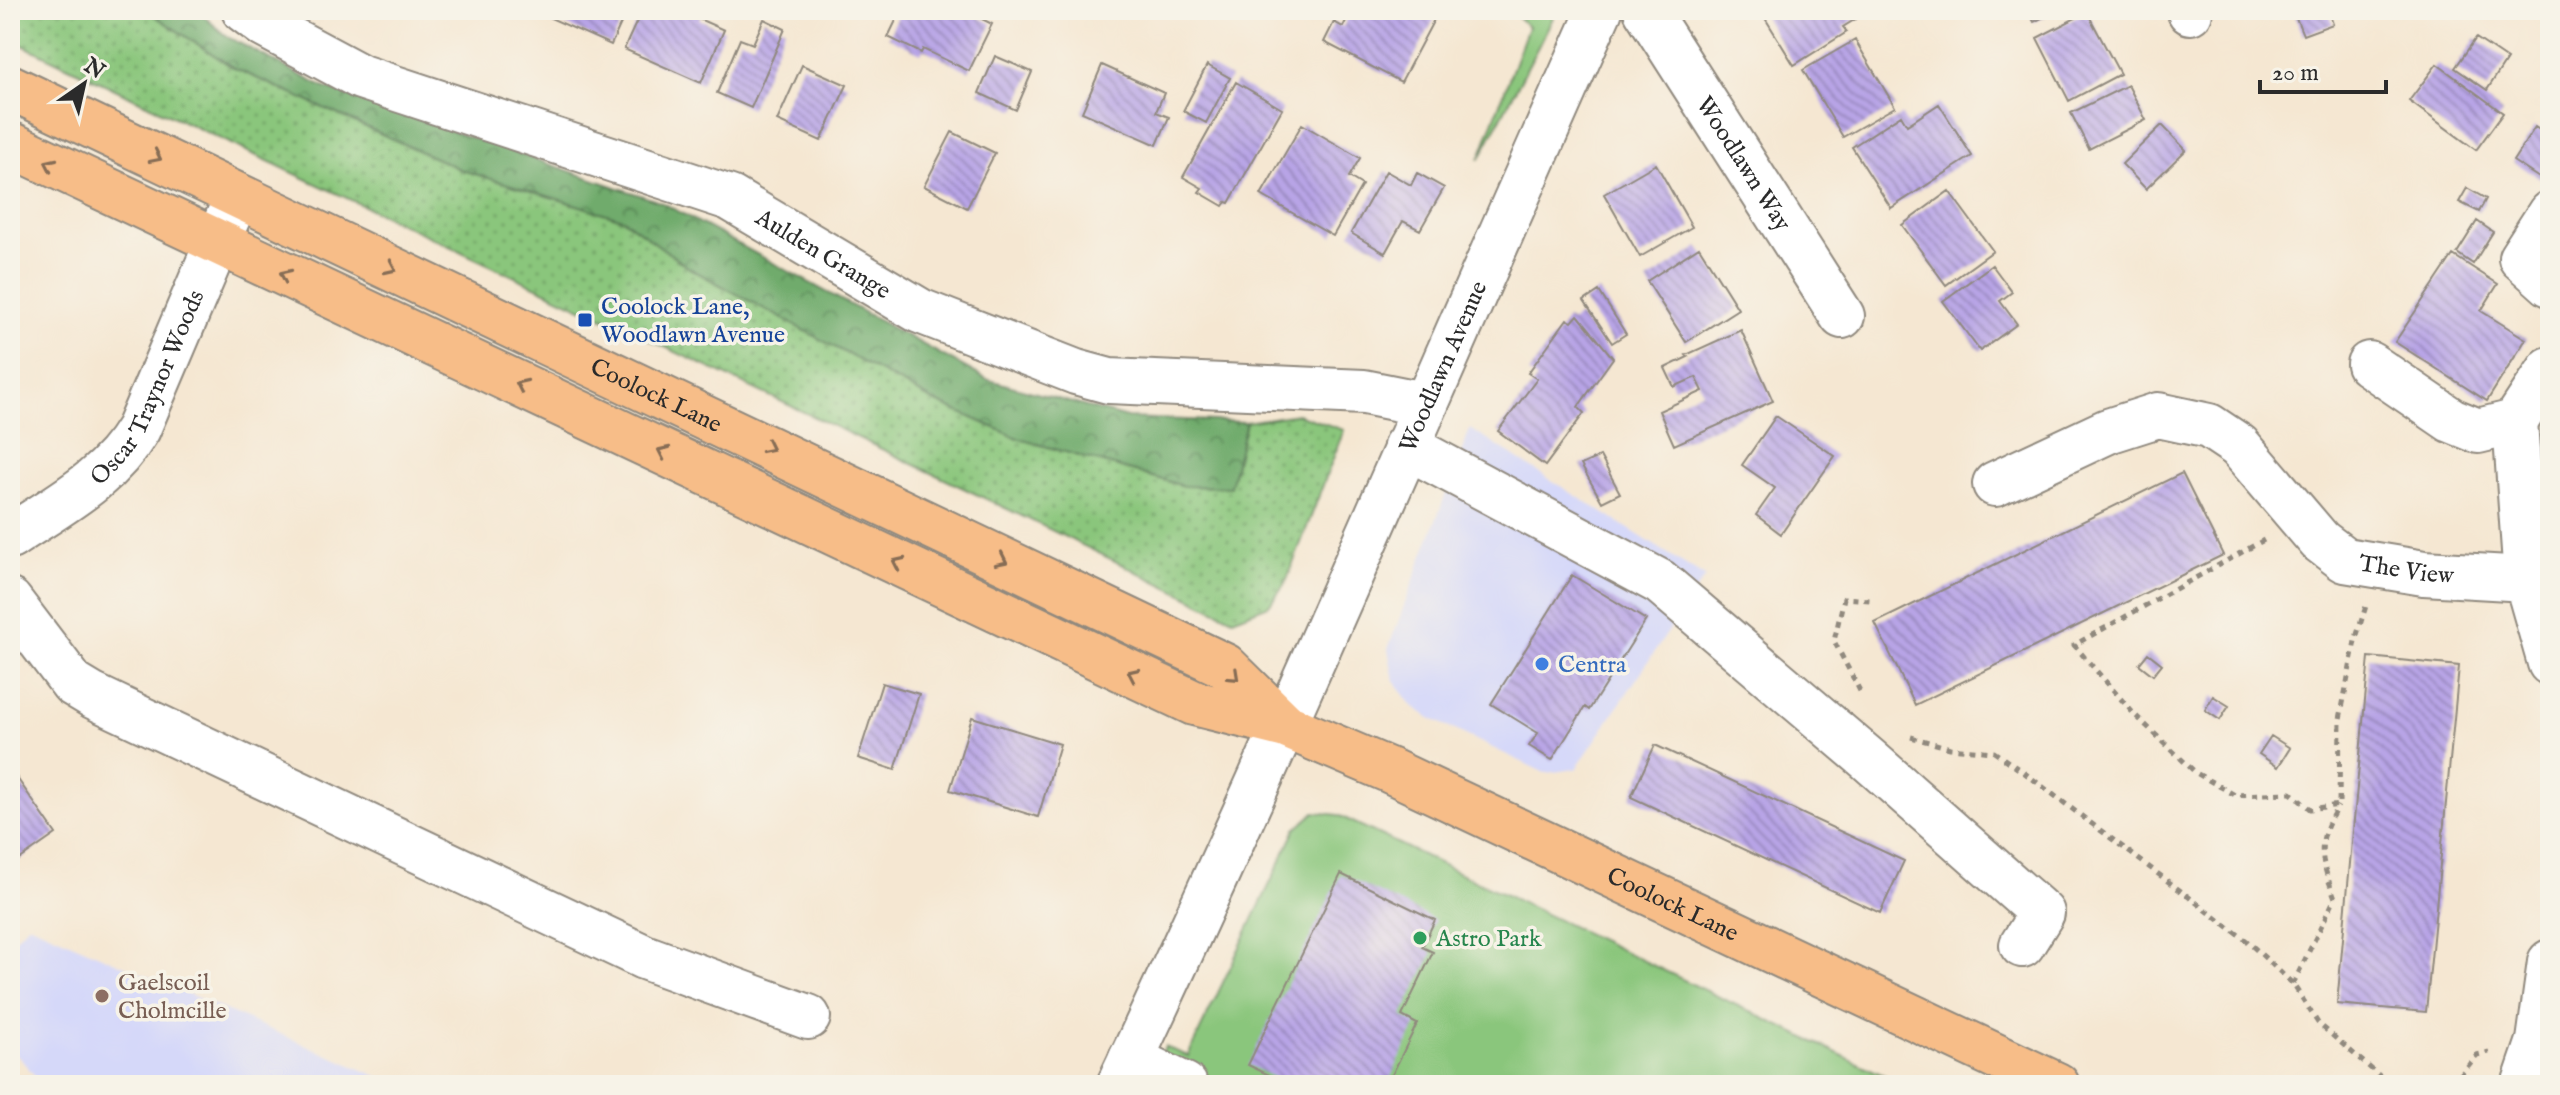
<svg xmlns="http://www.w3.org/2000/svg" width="2560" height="1095" font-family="'IM FELL English',serif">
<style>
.built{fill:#d5d8f9}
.grass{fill:url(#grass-dots);stroke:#5a7854;stroke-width:2}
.forest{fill:url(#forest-crowns);stroke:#4d6b4c;stroke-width:2}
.green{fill:#8ac67c;stroke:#5a7854;stroke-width:2}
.building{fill:url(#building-back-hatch)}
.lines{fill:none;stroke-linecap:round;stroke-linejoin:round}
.minor-casing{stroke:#90897e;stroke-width:48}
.major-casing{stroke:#90897e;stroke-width:48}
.path{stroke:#90897e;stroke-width:5;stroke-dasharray:6 6;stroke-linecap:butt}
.minor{stroke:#fff;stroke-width:44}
.major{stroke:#f7bd88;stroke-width:44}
.oneway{stroke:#876d55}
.transit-dot{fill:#1a4fb4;stroke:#f7f3e8;stroke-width:3}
.shop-dot{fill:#3f7fe0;stroke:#f7f3e8;stroke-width:3}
.leisure-dot{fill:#2e9e5b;stroke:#f7f3e8;stroke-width:3}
.education-dot{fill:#8d6e63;stroke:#f7f3e8;stroke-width:3}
.labels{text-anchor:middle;stroke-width:7;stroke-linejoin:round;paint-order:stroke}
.street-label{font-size:24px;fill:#2b2b2b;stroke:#f7f3e8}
.transit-label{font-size:24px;fill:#164399;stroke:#f7f3e8;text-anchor:start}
.shop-label{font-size:24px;fill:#366cbe;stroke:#f7f3e8;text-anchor:start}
.leisure-label{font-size:24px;fill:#27864d;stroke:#f7f3e8;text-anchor:start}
.education-label{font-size:24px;fill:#785e54;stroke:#f7f3e8;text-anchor:start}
</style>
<defs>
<pattern id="grass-dots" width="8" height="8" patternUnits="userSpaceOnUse" patternTransform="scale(2)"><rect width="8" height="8" fill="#8ac67c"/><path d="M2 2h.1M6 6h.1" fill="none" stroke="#71a166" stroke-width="1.8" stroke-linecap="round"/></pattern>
<pattern id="forest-crowns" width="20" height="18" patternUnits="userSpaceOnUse" patternTransform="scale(2)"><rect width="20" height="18" fill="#6fab6c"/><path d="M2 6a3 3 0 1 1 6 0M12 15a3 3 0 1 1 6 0" fill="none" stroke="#5b8b59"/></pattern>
<pattern id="building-back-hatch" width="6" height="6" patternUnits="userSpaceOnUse" patternTransform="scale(2)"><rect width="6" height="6" fill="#b8a4e6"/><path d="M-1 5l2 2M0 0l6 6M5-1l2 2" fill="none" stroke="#9686bb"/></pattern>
</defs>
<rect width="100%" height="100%" fill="#f7f3e8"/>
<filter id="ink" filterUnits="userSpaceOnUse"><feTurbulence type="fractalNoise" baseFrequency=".0125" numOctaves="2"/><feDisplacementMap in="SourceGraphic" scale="16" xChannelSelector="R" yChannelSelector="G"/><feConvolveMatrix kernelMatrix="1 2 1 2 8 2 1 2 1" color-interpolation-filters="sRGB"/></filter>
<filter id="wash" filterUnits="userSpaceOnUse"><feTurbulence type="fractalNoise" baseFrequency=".006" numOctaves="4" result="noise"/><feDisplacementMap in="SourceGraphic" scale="32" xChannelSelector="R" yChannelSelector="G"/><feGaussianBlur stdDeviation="1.8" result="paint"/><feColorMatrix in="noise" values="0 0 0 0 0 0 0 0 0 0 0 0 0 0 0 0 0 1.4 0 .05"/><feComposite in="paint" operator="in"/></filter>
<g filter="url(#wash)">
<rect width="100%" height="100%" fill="#f5e7d2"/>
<path class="built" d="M1470,429l235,148 -129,192 -31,4 -115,-55 -19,-13 -17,-25 -6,-31z
M28,924l369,161h-354l-33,-38v-102z"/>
<path class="grass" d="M10,10h136l88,58 228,102 161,49 66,49 245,133 86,38 164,47 45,1 17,-65 51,-8 47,16 -58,152 -17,23 -36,14c-404,-200 -816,-385 -1223,-580z"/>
<path class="forest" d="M146,10h51l29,26 97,51 340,116 323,176 141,39 119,4 -16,65 -46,-1 -164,-47 -86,-38 -245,-133 -66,-49 -161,-49 -228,-102z"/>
<path class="green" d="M1511,10h46l-78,150 49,-133z
M1315,812l23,3 566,270h-757l18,-38 23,9 108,-227z"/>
<g id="blocks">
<path class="building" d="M548,10h79l-16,35 -65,-29z
M642,10h61l-4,9 25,11 -23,53 -77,-34z
M901,10h63l28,14 -23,47 -46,-22 -2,4 -33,-16z
M1351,10h83l4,2 -37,70 -77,-40 10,-20 9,5z
M1760,10h110l-27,17 4,5 -53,33z
M2028,10h30l-24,12z
M2293,10h35l5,14 -30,11z
M2087,12l33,62 -51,27 -32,-63z
M764,19l21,10 -34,79 -34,-15 23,-54 13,5z
M2476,38l31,21 -20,31 -32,-22z
M1855,40l40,67 -52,30 -40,-67z
M995,56l37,16 -16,38 -37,-17z
M2437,64l66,49 -27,37 -67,-49z
M802,65l45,20 -26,56 -44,-20z
M1102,65l62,28 -8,19 13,5 -12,28 -75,-33z
M1207,65l23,13 -24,45 -23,-12z
M1236,82l46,27 -53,94 -3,-1 -3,4 -24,-14 3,-4 -19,-11z
M2128,85l18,35 -57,29 -18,-36z
M1939,104l33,52 -81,52 -39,-61 49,-32 6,10z
M1302,124l58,34 -11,19 13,8 -29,51 -72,-41z
M2162,125l24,25 -40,39 -24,-25z
M2535,127l15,10v48l-37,-24z
M952,132l43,21 -28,55 -43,-22z
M1656,164l36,63 -52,30 -36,-63z
M1386,171l25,14 6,-12 27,15 -24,42 -17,-9 -18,32 -34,-20z
M2467,188l19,11 -7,13 -20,-10z
M1949,191l44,60 -47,34 -44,-60z
M2477,221l16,11 -20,32 -16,-11z
M1699,247l39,62 -52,33 -39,-61z
M2453,255l45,29 -17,27 45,28 -39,62 -92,-59z
M1992,265l20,27 -12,9 17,23 -37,27 -37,-50z
M1599,291l27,43 -14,9 -28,-42z
M1578,315l35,43 -35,49 6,6 -39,53 -47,-35 39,-52 -9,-6 39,-54 5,3z
M1741,330l32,71 -99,44 -15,-34 44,-20 -7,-14 -22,10 -9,-19 23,-11 -2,-2z
M1776,416l59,40 -54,78 -25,-19 19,-27 -33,-23z
M1600,456l20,37 -18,9 -21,-37z
M2182,473l41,82 -308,150 -40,-82z
M1572,575l74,45 -57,90 -4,-3 -33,53 -23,-14 9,-13 -47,-29z
M2148,653l14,11 -9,11 -14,-11z
M2369,657l90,9 -33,346 -89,-8z
M882,683l37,11 -24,76 -37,-12z
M2213,696l16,10 -9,14 -15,-10z
M972,717l88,27 -22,73 -88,-27z
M2271,736l19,12 -12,19 -19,-13z
M1655,745l249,116 -24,52 -249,-116z
M10,768l46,66 -46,32z
M1341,874l94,46 -13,27 11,5 -31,64 15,8 -30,61h-97l-42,-20z"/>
</g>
</g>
<g filter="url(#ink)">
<use href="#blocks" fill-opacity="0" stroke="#90897e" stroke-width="2"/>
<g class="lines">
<defs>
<g id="minor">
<path id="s1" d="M244,10l20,15 97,52 369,121 190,113 156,61 33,9 255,11 60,12"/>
<path id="s2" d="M1646,10l196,306"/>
<path d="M2189,10l1,2"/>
<path d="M2550,213l-29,45 29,26"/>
<path d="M2369,364l82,56 27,11 37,-9 35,-53"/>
<path d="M2515,422l11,157"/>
<path d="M1406,446l254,136 208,177 174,154 -20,32"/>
<path id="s3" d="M1995,484l113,-53 50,-16 51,11 30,20 81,95 25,19 79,13 102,6 24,84"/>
<path id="s4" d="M10,537c49,-33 97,-56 128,-108l99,-233"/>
<path d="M10,601l63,83 20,12 551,261 164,60"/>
<path d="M1131,1059l54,26"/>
<path id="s5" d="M1119,1085c168,-355 321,-717 481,-1075"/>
<path d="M2524,1085l15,-44 11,-79"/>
</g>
<g id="major">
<path id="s6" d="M10,87l1215,579 59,58"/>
<path id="s7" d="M10,144l1184,559 92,23 105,45 666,314"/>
</g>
</defs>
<use href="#minor" class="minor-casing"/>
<use href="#major" class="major-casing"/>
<path class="path" d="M2264,540l-190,105 60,69 62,59 39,22 56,-2 19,16 29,-4 1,-86 15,-78 11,-35
M1860,691l-26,-50 10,-43 27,2
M1911,737l39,11 44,4 32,22 221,167 46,43 25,39 72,62
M2293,984l42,-86c-15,-41 -20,-54 3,-92
M2452,1085l25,-30 12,-3"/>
<use href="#minor" class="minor"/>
<use href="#major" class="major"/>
</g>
<defs><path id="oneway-chevron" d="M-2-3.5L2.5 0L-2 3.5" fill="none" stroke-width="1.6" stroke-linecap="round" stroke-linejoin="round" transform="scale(2)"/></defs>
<g class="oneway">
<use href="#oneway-chevron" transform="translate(156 157) rotate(26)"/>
<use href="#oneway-chevron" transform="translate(50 164) rotate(-155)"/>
<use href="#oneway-chevron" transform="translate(391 268) rotate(25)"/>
<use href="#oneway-chevron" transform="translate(285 275) rotate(-155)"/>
<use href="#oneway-chevron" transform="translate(521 385) rotate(-155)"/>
<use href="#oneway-chevron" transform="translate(768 447) rotate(26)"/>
<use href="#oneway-chevron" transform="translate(663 452) rotate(-155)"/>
<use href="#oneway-chevron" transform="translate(1002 560) rotate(26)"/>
<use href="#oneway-chevron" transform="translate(898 563) rotate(-155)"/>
<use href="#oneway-chevron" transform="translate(1133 674) rotate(-155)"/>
<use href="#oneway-chevron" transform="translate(1234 676) rotate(43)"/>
</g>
</g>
<rect class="transit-dot" x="577" y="312" width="16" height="16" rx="4"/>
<circle class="shop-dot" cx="1542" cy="664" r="8"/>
<circle class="leisure-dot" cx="1420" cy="938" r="8"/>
<circle class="education-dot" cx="102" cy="996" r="8"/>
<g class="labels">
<g class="street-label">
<text dy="8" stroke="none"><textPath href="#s2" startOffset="182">Woodlawn Way</textPath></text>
<text dy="8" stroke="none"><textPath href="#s1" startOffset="632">Aulden Grange</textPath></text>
<text dy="8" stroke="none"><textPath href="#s5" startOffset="788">Woodlawn Avenue</textPath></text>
<text dy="8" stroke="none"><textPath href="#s4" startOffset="210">Oscar Traynor Woods</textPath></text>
<text dy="8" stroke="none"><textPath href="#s6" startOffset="716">Coolock Lane</textPath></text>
<text dy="8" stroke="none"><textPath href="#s3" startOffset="484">The View</textPath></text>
<text dy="8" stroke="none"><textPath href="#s7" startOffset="1830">Coolock Lane</textPath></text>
</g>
<g class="transit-label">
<text x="601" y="314">Coolock Lane,<tspan x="601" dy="28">Woodlawn Avenue</tspan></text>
</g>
<g class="shop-label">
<text x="1558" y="672">Centra</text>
</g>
<g class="leisure-label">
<text x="1436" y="946">Astro Park</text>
</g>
<g class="education-label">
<text x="118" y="990">Gaelscoil<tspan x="118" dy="28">Cholmcille</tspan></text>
</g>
</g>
<rect width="2560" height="1095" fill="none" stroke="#f7f3e8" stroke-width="40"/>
<g transform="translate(84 84) rotate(34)" stroke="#f7f3e8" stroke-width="6" paint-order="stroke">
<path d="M0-6L14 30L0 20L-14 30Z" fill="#2b2b2b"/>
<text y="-12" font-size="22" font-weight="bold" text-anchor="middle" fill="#2b2b2b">N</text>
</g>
<path d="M2260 80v12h126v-12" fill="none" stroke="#2b2b2b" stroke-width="4"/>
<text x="2272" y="80" font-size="24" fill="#2b2b2b" stroke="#f7f3e8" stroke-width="6" paint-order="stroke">20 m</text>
</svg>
